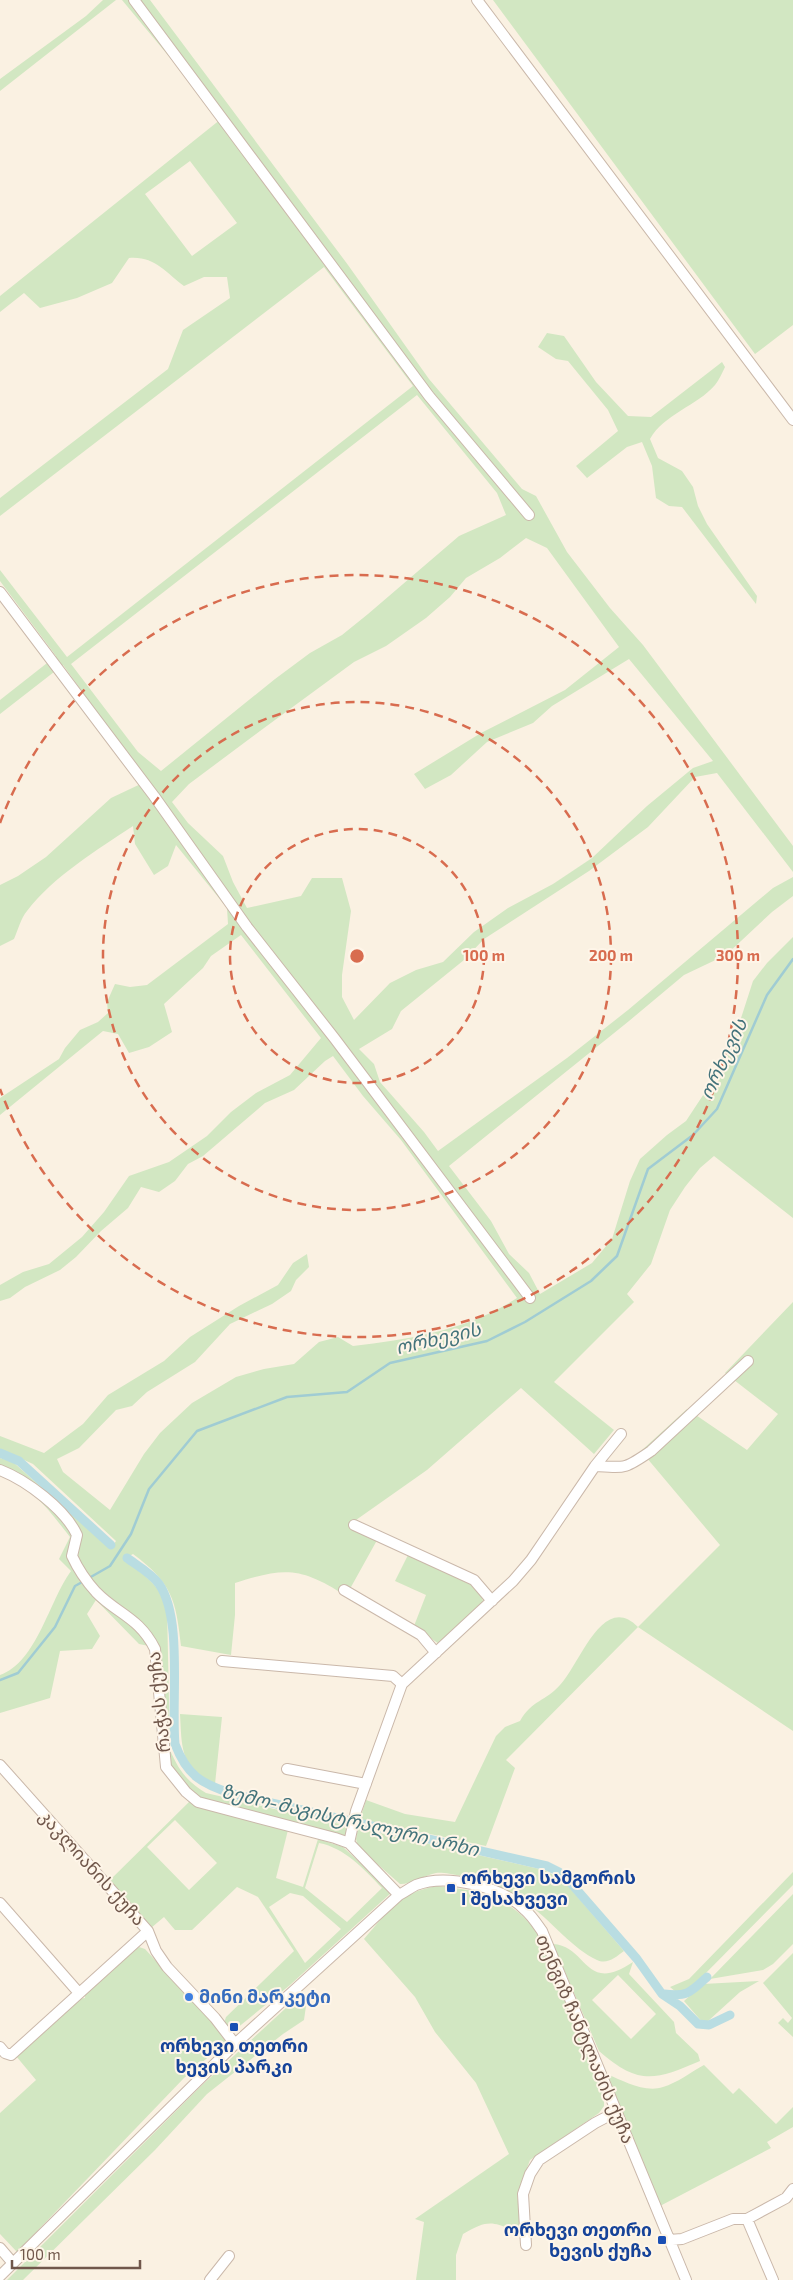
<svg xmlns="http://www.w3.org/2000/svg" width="793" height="2280" font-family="'Exo 2','Noto Sans Georgian',sans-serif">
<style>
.green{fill:#d2e7c2;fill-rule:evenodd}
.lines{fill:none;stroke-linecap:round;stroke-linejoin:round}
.stream{stroke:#a0ccd3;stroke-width:2.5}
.canal{stroke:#b9dde2;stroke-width:9}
.minor-casing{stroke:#cab8aa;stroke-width:12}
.minor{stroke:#fff;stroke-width:10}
.ring{fill:none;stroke:#d86c4f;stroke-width:2.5;stroke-dasharray:9 6}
.transit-dot{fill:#1a4fb4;stroke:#fef5e8;stroke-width:2}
.shop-dot{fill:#3f7fe0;stroke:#fef5e8;stroke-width:2}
.labels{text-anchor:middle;stroke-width:4;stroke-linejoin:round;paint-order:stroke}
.street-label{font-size:18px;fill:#70574b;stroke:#fef5e8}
.transit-label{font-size:18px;font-weight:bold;fill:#164399;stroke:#fef5e8;text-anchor:start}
.shop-label{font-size:18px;font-weight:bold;fill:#366cbe;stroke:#fef5e8;text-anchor:start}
.water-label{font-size:19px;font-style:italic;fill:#43737b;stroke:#fef5e8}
.centre{fill:#d86c4f;stroke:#fef5e8;stroke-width:2.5}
.ring-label{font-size:15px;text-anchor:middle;font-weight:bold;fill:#d86c4f;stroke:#fef5e8;stroke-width:4;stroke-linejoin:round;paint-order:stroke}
</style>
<rect width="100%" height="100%" fill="#faf1e2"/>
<path class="green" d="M103,0h13l-116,91v-12l86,-63z
M122,0h28l198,265 81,114 93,110 14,7 31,56 43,56 33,37 150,201v26l-76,-99 -22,4 -47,50 -59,44 -105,68 -20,21 -63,51 -9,18 -33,20 15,15 6,18 44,50 14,19 129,-93 61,-48 145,-122 20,-11v19l-21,16 -46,43 -42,20 -55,46 -180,145 42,55 18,33 20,19 11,21 52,-31 20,-24 18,-58 10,-22 27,-24 19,-14 31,-47 15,-28 21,-65 14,-18 26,-26v281l-79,-62 -14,12 -15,19 -15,23 -19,54 -24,30 7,8 -80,80 60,48 -20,24 -73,-66 -94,82 -71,50 25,13 -35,63c-45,-29 -61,-29 -111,-13v32l-4,40 -50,-9c-5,-46 -9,-63 -48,-92l-9,5c20,17 33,22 43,48l3,143c8,19 17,32 36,43l142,33 -2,10 -4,3 -142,-40 -16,-13 -15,-23 -10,-115 -20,-4 -43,-44 -9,14 13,22 -8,13 -32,2 -10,47 -50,15v-38c37,-13 49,-74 71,-104l-12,-12 11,-22c-23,-29 -34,-47 -70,-61v-18l13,4 90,80 8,6 5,-7 -83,-77 -33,-15v-13l44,17 39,-29 25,-29 56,-34 26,-24 49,-31 39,-21 15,-22 14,-9 2,13 -13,13 -5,11 -19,13 -42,20 -35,38 -48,30 -15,14 -16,4 -37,38 -22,11 6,13 47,38 34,-56 16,-21 32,-30 44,-26 28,-8 30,-5 25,-22 19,-5 15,9c57,-7 115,-16 164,-48l-116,-158 -38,-44 -30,-40 -8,5 -31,29 -29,13 -62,53 -15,8 -13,17 -16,11 -18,-5 -13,21 -27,23 -25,26 -16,13 -35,17 -15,11 -10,3v-16l23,-13 26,-8 33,-27 22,-25 25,-36 40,-14 38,-26 24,-24 25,-19 34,-18 31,-37 -80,-103 -30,21 -8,12 -39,36 8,28 -23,15 -20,6 -11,-19 -15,-3 -103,84v-17l59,-39 6,-11 15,-18 18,-8 10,-9 -1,-11 8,-18 15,3 17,-2 81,-61 -1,-16 -51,-63 -8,21 -14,9 -19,-31 -2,-18c-36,24 -79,50 -106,85 -6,7 -9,19 -13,28l-14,7v-61l18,-9 28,-19 65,-59 36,-17 -84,-116 -63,49v-14l56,-44 -56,-75v-11l67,87 346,-271 -89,-119 -324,249v-18l168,-129 15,-39 47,-32 -3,-21h-23l-20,9c-19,-14 -29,-30 -55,-28l-17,25 -35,15 -37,10 -16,-15 -24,19v-16l221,-177zM190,161l47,62 -45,33 -47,-62zM417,395l80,98 9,22 -47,21 -91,78 -26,21 -32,18 -35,26 -114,92 -23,-19 -67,-88zM526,538l21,10 72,99 -54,43 -84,43 -67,41 11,15 26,-14 36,-33 46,-19 19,-17 77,-47 84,102 -20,7 -46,38 -55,52 -39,26 -45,24 -34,24 -31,30 -27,8 -26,13 -36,37 -12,-23v-22l9,-64 -9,-33h-30l-11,18 -54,12 -14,-26 -10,-26 -35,-33 -16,-21 17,-18 71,-53 94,-69 32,-16 40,-28 24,-21 16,-19 34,-20z
M493,0h300v325l-38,29z
M547,333l17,3 32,46 32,34 23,1 71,-55 3,5c-3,6 -6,13 -10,18 -18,21 -51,29 -65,54l8,19 24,13 11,16 5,19 9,18 50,72 -1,8 -74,-97 -13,-1 -13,-8 -4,-32 -10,-24 -15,5 -40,31 -11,-12 42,-35 -10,-21 -40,-49 -12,-2 -18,-12z
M793,1302v429l-155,-104 -132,133 9,8 -29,78 -126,-27 6,-19 39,14 50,8 41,-86 9,-9 15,-6c12,-21 26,-20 40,-36 20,-21 43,-94 78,-58l82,-82 -79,-94 46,-42 60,41 31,-36 -53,-41z
M408,1555l64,28 9,10 2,8 -6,9 -38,34 -25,-18 12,-31 -31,-14z
M180,1714l42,3 -7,67c-35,-17 -33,-35 -35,-70z
M190,1801l98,29 -12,48 27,9 15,-48 25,8 49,45 -102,93 -59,48 -7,-10 2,-6 68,-66 -36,-54 -21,-10 -45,43h-17l-11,-13 -13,11 -42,-47zM175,1820l42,43 -28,27 -42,-43zM319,1843c26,5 45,26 63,45l-35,34 -42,-34zM290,1893l13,3 38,33 -36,34 -36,-56z
M358,1828l186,42 19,10 61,71c-8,6 -17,14 -27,9 -24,-11 -45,-38 -65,-53 -15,-12 -34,-20 -51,-26 -10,-3 -37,-10 -45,-8 -10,2 -28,12 -36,11l-42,-37 -2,-8z
M793,1872v13l-95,96 -12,11h-10l-6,-5 19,-8z
M437,1886c43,4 73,11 100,46l67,164v10l-5,7 -69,47 -13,35 6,39c-29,-11 -32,-17 -60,0l-7,21v25h-40l8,-58 -9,-3 94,-65 -33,-71 -41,-51 -20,-35 -51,-58c25,-28 33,-46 73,-53z
M793,1894v50l-20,20 -10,6 -53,9z
M553,1944c35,2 31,51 80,18l-4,12 45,48 2,11 22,21 2,7c-46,20 -62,24 -101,-10zM618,1975l38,39 -25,25 -39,-39z
M139,1947l6,2 83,91 -44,38 -167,174 -17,-18v-121l36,-33 -20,-24 61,-57 8,-1v-6z
M793,1953v84l-15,-14 5,-5 5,5 4,-5 -29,-35z
M759,1981l-19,11 -33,30 -4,1 -19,-22 19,-17z
M299,1996l7,10 -2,14 -21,14 -76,60 -52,56 -132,130h-16l193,-193z
M704,2065l29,29 6,-6 37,36 17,-17v20l-26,15 4,6 -113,59 -51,-133c16,7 38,19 56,13 14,-4 28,-15 41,-22z"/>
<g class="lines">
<path class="stream" d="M89,1578l21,-12 21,-32 18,-45 48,-58 90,-34 60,-5 43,-29 97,-22 38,-19 66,-41 26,-25 31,-87 45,-34 24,-26 50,-114 26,-36
M0,1680l18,-7 37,-46 20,-41 9,-5"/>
<path class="canal" d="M0,1453l19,8 92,84
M127,1558c11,8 24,15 32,26 24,34 12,117 16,160 12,32 27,40 58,50l314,72 12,6 11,10 67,77 25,35 18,12 18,18 11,1 21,-10
M664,1994c23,3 26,-1 43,-17"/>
<defs>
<path id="minor" d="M134,0l295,396 100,119
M477,0l316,420
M0,592l154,204 93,131 88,112 195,259
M595,1466c31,2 30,3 56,-15l97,-90
M0,1470c26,10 65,39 77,65l-5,21c6,13 14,25 24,36 21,22 43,25 59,57l11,118 20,25 12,10 137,36 14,5 50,52
M354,1525l120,55 18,21
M344,1590l77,45 15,18
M222,1661l171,15 9,8
M0,1765l148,166 8,20 11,16 48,51 20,26
M287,1769l79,15
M349,1843l7,-32 46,-127 111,-103 18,-21 64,-94 26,-32
M0,1903l79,90
M0,2047l5,6 6,2 137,-124
M747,2219l26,61
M669,2240l13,-1 51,-20h14l39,-21 7,-9
M526,2245l-3,-51 7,-20 9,-14 56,-37 21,-11
M0,2248l12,14
M0,2276l235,-232 164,-149c6,-3 11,-7 17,-10 31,-12 87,2 109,25 7,6 12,14 17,21l144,349
M210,2280l19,-24"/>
</defs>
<use href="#minor" class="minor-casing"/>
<use href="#minor" class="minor"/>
</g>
<g class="ring">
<circle cx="357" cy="956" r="127"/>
<circle cx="357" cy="956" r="254"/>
<path d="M0 823A381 381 0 1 1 0 1089"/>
</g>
<g class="transit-dot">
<rect x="446" y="1883" width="10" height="10" rx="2.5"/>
<rect x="229" y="2022" width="10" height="10" rx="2.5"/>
<rect x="657" y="2235" width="10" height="10" rx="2.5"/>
</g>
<circle class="shop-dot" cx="189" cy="1997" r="5"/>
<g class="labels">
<g class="street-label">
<text transform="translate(159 1702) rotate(-96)" y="6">რაჭას ქუჩა</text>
<text transform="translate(92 1868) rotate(48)" y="6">კაკლიანის ქუჩა</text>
<text transform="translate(585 2039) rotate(67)" y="6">თენგიზ ჩანტლაძის ქუჩა</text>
</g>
<g class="transit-label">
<text x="461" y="1884">ორხევი სამგორის<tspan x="461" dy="21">I შესახვევი</tspan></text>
<text x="234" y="2052" text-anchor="middle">ორხევი თეთრი<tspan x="234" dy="21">ხევის პარკი</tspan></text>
<text x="652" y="2236" text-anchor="end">ორხევი თეთრი<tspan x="652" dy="21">ხევის ქუჩა</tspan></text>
</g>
<g class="shop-label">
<text x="199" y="2003">მინი მარკეტი</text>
</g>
<g class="water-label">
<text transform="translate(723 1059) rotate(-65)" y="7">ორხევის</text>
<text transform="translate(438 1338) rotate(-13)" y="7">ორხევის</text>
<text transform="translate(350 1820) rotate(13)" y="7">ზემო-მაგისტრალური არხი</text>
</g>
</g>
<circle cx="357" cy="956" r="8" class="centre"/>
<g class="ring-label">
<text x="484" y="961">100 m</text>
<text x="611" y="961">200 m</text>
<text x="738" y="961">300 m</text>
</g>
<path d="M12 2260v8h128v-8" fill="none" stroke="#70574b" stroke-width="2.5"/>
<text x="20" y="2260" font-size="15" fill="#70574b" stroke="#fef5e8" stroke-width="4" paint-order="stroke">100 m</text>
</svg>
